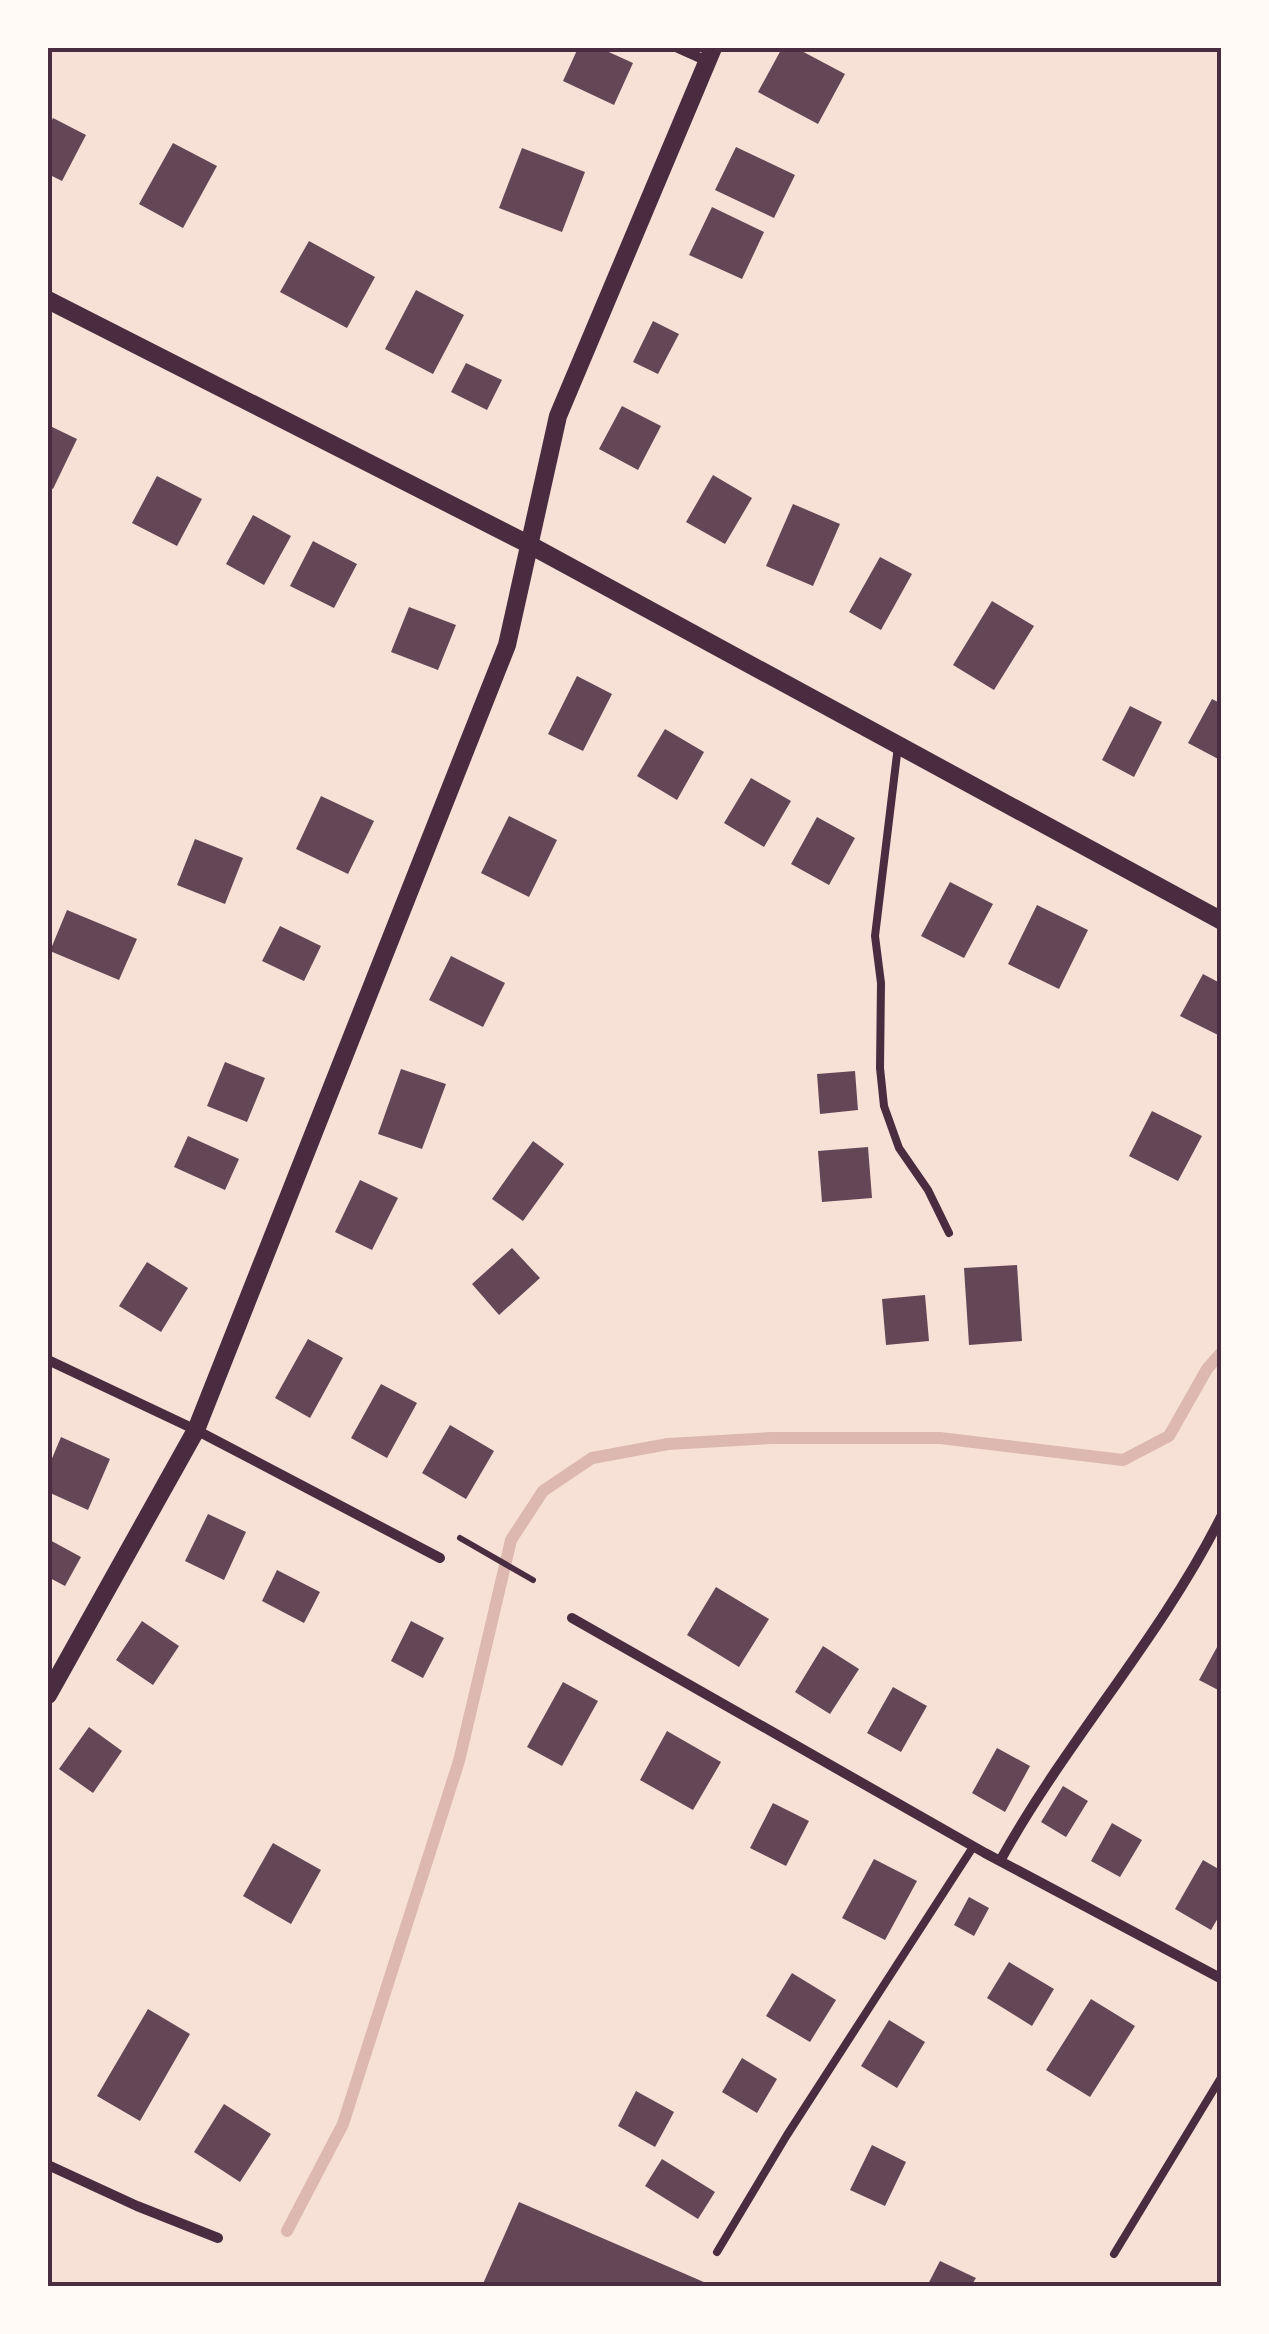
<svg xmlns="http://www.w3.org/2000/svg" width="1269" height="2334" font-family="'PT Sans',sans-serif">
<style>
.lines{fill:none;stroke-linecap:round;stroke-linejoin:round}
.stream{stroke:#dcb8b0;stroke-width:12}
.building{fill:#644757}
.path{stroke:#4a2c40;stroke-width:6}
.service{stroke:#4a2c40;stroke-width:8}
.minor{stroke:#4a2c40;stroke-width:10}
.tertiary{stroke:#4a2c40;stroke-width:18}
.neatline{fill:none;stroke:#4a2c40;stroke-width:4}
</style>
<rect width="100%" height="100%" fill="#f7e1d7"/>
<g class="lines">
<path class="stream" d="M287,2231l56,-107 116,-363 52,-221 32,-49 49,-33 76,-14 103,-6h169l183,22 46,-24 38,-67 15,-17"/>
</g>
<path class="building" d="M578,48h22l33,15 -19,42 -51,-24z
M782,48h14l49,26 -27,50 -60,-32z
M53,118l33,17 -24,46 -14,-7v-45z
M173,143l44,23 -34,62 -44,-24z
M736,147l59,28 -21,43 -59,-28z
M522,148l63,24 -23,60 -63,-24z
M712,207l52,25 -22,47 -53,-24z
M309,241l66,36 -28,51 -67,-36z
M416,290l48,25 -31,59 -48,-25z
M653,321l26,13 -21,40 -25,-12z
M466,363l36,17 -15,30 -36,-18z
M622,406l39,20 -23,44 -39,-21z
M48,425l29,14 -24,50 -5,-3z
M713,475l39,23 -27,46 -39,-22z
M157,476l45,23 -25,47 -45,-23z
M793,504l47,20 -27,62 -47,-20z
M253,515l38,21 -27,49 -38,-21z
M313,541l44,23 -23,44 -44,-22z
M880,557l32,17 -31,56 -32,-18z
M992,601l42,25 -40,64 -41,-25z
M409,607l47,18 -18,45 -47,-18z
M577,676l35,18 -29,57 -35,-17z
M1212,699l10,5v57l-34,-18z
M1130,706l32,16 -28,55 -32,-17z
M665,729l39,23 -27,48 -40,-24z
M751,778l40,23 -27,46 -40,-24z
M321,796l53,25 -26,53 -52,-25z
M509,816l48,24 -28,57 -48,-24z
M817,817l38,21 -26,47 -38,-21z
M195,839l48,19 -18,46 -48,-19z
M950,882l43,22 -29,54 -43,-22z
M1037,905l51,25 -29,59 -51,-25z
M67,910l70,29 -18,41 -69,-29z
M280,926l41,20 -17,35 -42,-20z
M451,956l54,27 -22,44 -54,-27z
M1203,974l19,10v53l-42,-21z
M225,1062l40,16 -18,44 -40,-16z
M401,1069l45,15 -24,65 -44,-15z
M855,1071l3,39 -38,4 -3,-40z
M1152,1111l50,25 -24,45 -49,-25z
M188,1136l51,23 -14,31 -51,-23z
M533,1141l31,23 -41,57 -31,-22z
M868,1147l4,51 -50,4 -4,-51z
M360,1180l38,18 -26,52 -37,-18z
M512,1248l28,30 -41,37 -27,-31z
M147,1262l41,26 -27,44 -42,-26z
M1017,1265l5,76 -53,4 -5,-77z
M925,1295l4,46 -43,4 -4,-46z
M308,1339l35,19 -33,60 -35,-20z
M381,1384l36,19 -30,55 -36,-20z
M450,1425l44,26 -28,48 -44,-26z
M61,1437l49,22 -22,51 -40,-18v-24z
M208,1514l38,18 -22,48 -39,-19z
M48,1539l33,18 -16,29 -17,-9z
M277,1570l43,22 -16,31 -42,-22z
M716,1587l53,32 -30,48 -52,-32z
M142,1621l37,25 -26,39 -37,-25z
M411,1621l33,17 -21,40 -32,-17z
M1222,1638v54l-23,-12z
M823,1646l36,23 -29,45 -35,-22z
M563,1682l35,19 -36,65 -35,-19z
M893,1687l34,19 -26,46 -34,-19z
M89,1727l33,24 -29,42 -34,-24z
M667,1731l54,31 -28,48 -53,-30z
M997,1748l33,18 -25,46 -33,-19z
M1063,1786l25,15 -22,36 -25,-15z
M773,1803l36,18 -23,45 -36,-18z
M1112,1823l30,17 -22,37 -29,-16z
M273,1843l48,27 -30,54 -48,-28z
M874,1859l43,22 -32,59 -43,-22z
M1203,1860l19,11v40l-11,19 -36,-21z
M969,1897l20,11 -15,28 -20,-11z
M1009,1962l45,27 -22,37 -45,-28z
M792,1973l44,27 -26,42 -44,-26z
M1091,1999l44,27 -45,71 -44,-27z
M148,2009l42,25 -50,87 -43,-25z
M889,2020l36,22 -28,46 -36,-22z
M742,2058l35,21 -20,34 -35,-21z
M636,2091l38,21 -19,35 -37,-21z
M224,2104l47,30 -31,48 -46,-30z
M872,2145l34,17 -21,44 -35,-16z
M662,2159l53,33 -17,27 -53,-33z
M519,2202l194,84h-231z
M940,2261l36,17 -5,8h-44z"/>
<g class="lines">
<path class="path" d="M460,1538l73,42"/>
<path class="service" d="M898,746l-23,190 6,47 -1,85 4,38 15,42 29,42 21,43
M717,2252l70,-117 186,-288
M1114,2254l108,-178"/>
<path class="minor" d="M678,48l29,13
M48,1360l148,70 244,128
M572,1618l413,235 237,126
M1000,1861c66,-120 160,-222 222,-346
M48,2165l89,41 81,32"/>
<path class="tertiary" d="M48,300l482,245 692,376
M48,1695l148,-265 311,-785 51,-229 155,-368"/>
</g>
<rect width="1269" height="2334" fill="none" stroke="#fffaf5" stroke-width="100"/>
<rect x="50" y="50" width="1169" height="2234" class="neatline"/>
</svg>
